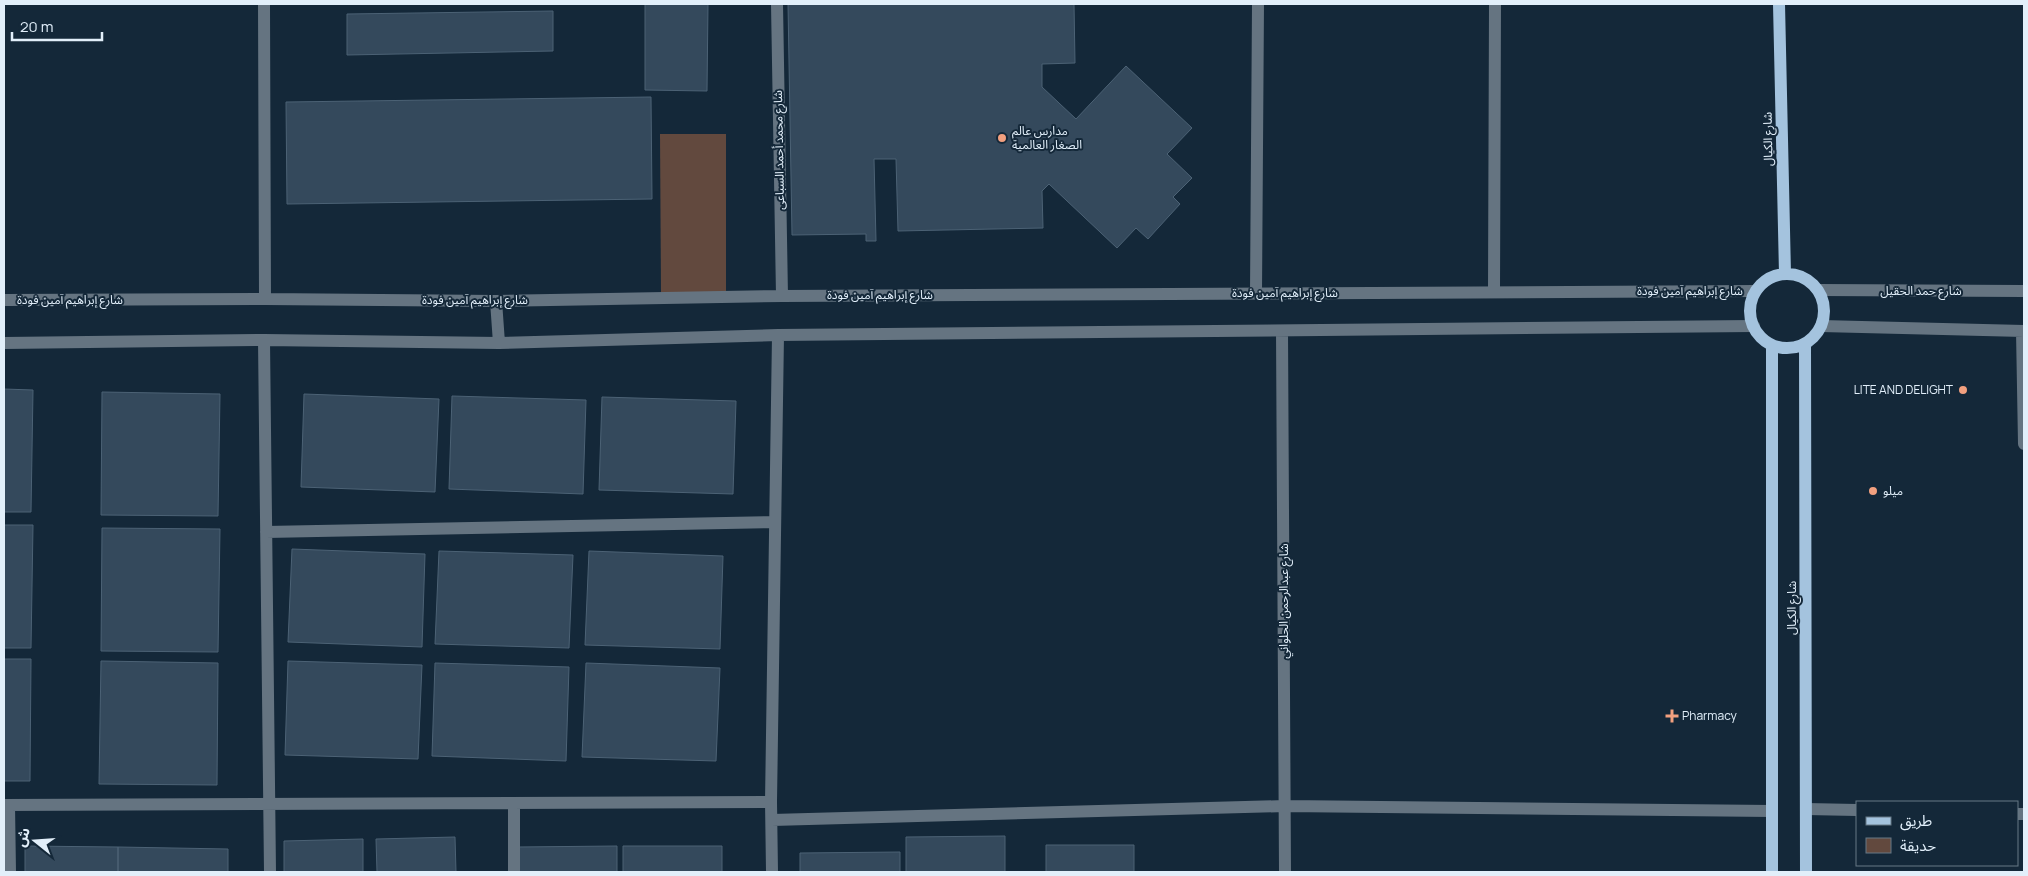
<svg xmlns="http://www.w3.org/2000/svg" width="2028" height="876" font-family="Manrope,'Noto Sans Arabic',sans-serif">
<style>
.green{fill:#62493e}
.building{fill:#34495c;stroke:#4c6275}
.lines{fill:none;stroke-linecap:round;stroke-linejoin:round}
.minor{stroke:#657481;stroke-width:12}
.major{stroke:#a4c3de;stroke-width:12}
.poi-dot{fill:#f2a07f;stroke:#142839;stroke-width:2}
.labels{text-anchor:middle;stroke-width:4;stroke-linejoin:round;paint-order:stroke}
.poi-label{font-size:12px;fill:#e2effa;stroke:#142839;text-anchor:start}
.street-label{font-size:12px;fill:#e2effa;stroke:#142839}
</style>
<rect width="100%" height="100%" fill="#142839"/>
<path class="green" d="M660,134h66v159h-65z"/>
<path class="building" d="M645,4h63l-1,87 -62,-1z
M788,4h286l1,59 -33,1v23l34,32 50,-53 66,62 -25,26 25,24 -19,19 7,7 -32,35 -12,-11 -19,20 -68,-64 -7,7 1,37 -145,3 -2,-72h-22l2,82h-10v-7l-74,1z
M553,11v40l-206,4v-41z
M651,97l1,102 -365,5 -1,-102z
M4,389l29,1 -2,122h-27z
M102,392l118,2 -2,122 -117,-1z
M304,394l135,5 -4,93 -134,-5z
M452,396l134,4 -3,94 -134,-5z
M602,397l134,4 -3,93 -134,-4z
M4,525h29l-2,123h-27z
M102,528l118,1 -2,123 -117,-1z
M292,549l133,5 -3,93 -134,-5z
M439,551l134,4 -4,93 -134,-4z
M589,551l134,5 -3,93 -135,-4z
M4,659h27l-1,122h-26z
M101,661l117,2 -1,122 -118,-1z
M288,661l134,4 -4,94 -133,-4z
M435,663l134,4 -3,94 -134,-5z
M586,663l134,5 -4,93 -134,-4z
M1005,836v36h-99v-35z
M455,837l1,35h-79l-1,-33z
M363,839v33h-79v-31z
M1046,845h88v27h-88z
M25,846l93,1v25h-93z
M617,846v26h-100v-25z
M623,846h99v26h-99z
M118,847l110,2v23h-110z
M900,852v20h-100v-19z"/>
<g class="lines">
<path class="minor" d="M264,4l1,295
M777,4l5,292
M1818,290l206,1
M1494,292l1,-288
M1256,293l2,-289
M4,300l261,-1 231,2 286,-5 974,-5
M496,301l3,42
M1821,326l203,5
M1282,331l3,541
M2022,331l2,113
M264,340l6,532
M4,343l260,-3 235,3 279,-8 976,-9
M266,532l509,-10
M514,803v69
M4,805l767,-3
M9,805l1,67
M1806,809l51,1
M2017,814h7
M772,820l513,-14 487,5
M772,872l-1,-70 7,-467"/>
<path class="major" d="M1779,4l6,270
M1750 311a37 37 0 1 1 74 0a37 37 0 1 1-74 0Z
M1805,344l1,528
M1772,345v527"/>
</g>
<g class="poi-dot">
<circle cx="1002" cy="138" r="5"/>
<circle cx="1963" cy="390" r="5"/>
<circle cx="1873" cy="491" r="5"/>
<path d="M1669.5 708.5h5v5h5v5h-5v5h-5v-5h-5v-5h5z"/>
</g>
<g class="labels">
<g class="poi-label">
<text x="1012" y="135">مدارس عالم<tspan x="1012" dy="14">الصغار العالمية</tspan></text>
<text x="1953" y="394" text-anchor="end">LITE AND DELIGHT</text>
<text x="1883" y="495">ميلو</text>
<text x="1682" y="720">Pharmacy</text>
</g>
<g class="street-label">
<text transform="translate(1768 139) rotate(-91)" y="4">شارع الكيال</text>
<text transform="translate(779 150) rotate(-91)" y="4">شارع محمد أحمد السباعى</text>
<text x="1690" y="295">شارع إبراهيم آمين فودة</text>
<text x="1921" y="295">شارع حمد الحقيل</text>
<text x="1285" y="297">شارع إبراهيم آمين فودة</text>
<text x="880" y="299">شارع إبراهيم آمين فودة</text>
<text x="70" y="304">شارع إبراهيم آمين فودة</text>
<text x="475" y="304">شارع إبراهيم آمين فودة</text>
<text transform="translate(1284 601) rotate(-90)" y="4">شارع عبدالرحمن الحلواني</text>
<text transform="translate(1792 608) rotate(-90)" y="4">شارع الكيال</text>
</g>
</g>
<rect width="2028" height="876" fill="none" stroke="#e2effa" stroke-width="10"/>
<rect x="1856" y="801" width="162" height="65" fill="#142839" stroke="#667886"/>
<rect x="1866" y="817" width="25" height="8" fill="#a4c3de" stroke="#667886"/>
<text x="1900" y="826" font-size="15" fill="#e2effa">طريق</text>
<rect x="1866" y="838" width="25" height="15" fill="#62493e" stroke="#667886"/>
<text x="1900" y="851" font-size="15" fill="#e2effa">حديقة</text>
<g transform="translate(35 841) rotate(287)" stroke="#142839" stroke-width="4" paint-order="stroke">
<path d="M0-4L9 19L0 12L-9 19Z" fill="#e2effa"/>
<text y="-8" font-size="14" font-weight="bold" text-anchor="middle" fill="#e2effa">ش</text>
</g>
<path d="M12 32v8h90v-8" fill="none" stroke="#e2effa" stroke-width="2.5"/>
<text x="20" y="32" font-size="15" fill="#e2effa" stroke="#142839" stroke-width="4" paint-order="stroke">20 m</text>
</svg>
